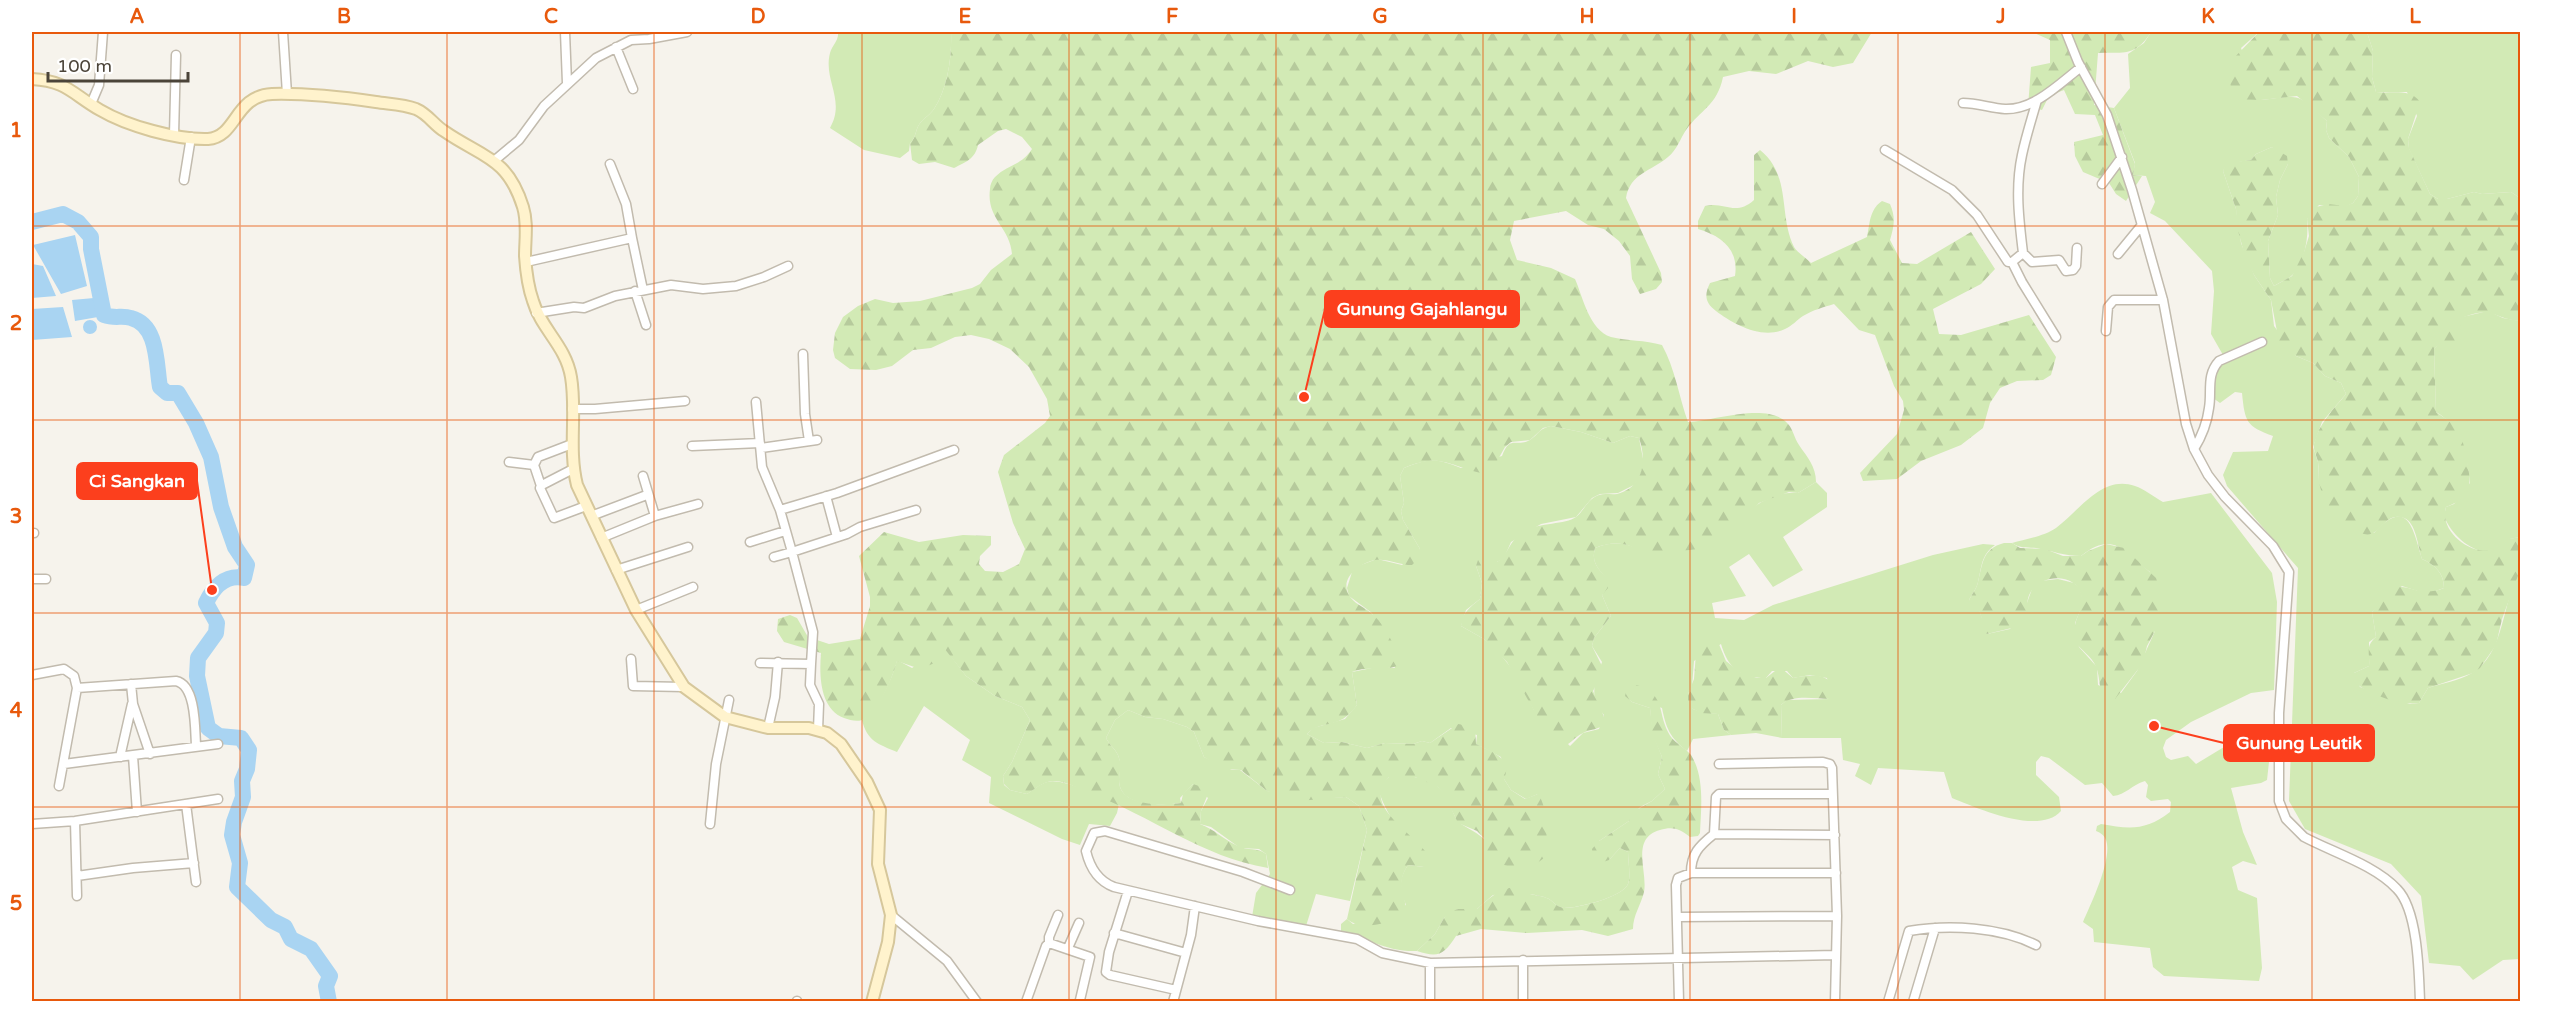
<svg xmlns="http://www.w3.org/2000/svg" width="2552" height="1033" font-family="'Varela Round',sans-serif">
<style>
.grass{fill:#d2eab5}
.forest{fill:url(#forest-firs)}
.water{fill:#a9d4f2}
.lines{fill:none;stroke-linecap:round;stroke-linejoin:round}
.river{stroke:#a9d4f2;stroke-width:16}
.street-casing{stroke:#c2bbae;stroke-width:11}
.secondary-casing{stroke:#d6c79b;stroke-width:14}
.street{stroke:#fff;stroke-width:8}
.secondary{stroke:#fff3cd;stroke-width:10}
.grid{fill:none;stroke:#e8590c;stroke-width:1.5;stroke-opacity:0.55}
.leader{fill:none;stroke:#fc3f1d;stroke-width:2}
.callout-dot{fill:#fc3f1d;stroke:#fff;stroke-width:2}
.callout{fill:#fc3f1d;stroke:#fc3f1d;stroke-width:2}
.callout-label{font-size:18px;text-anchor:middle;font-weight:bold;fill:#fff}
.neatline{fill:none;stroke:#e8590c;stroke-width:2}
.grid-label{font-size:20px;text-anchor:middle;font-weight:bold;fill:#e8590c}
</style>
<defs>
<pattern id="forest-firs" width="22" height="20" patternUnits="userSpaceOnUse" patternTransform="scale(1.5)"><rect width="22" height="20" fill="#d2eab5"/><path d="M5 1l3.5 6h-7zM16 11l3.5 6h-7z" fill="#b6ca9c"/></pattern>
</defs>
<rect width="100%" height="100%" fill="#f6f3ec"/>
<path class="grass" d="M838,32h113c1,24 -3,56 -17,77 -4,6 -9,8 -13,13 -6,6 -4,15 -11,21l-1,8 -9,7 -36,-8 -34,-22c16,-28 -7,-48 0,-75 2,-8 9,-12 8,-21z
M2151,32h108l-18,16 20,52c41,-5 36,-7 66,21l-1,9 3,8 20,19 10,20 -1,19 -5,7 -8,4 -26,-2 -12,14c2,17 -2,46 -17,58 -4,3 -11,6 -16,9l-4,-8 -2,-37 10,-26 -2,-18 4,-17 8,-16 -16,-17 -16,7 -5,6 -24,4 -4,7 13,38 5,34 13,32 17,25 3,26 22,30 17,7 12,13 16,7 5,11 -24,28 -9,25 5,15 1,19 55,52c34,-37 39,-4 48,26 13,6 22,14 22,29l-17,6 -25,-8 -30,26 4,25 -7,5v24l-15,7 6,14 50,17 9,-1 9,-15c14,-5 31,-7 44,-15 33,-19 30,-72 48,-103v389l-17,1 -30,20 -13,-14 -31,-3 -8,-67 -30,-32 -86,-35 -16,-28 9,-233 -71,-82 -4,-11 10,-23 35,-1 5,-15c-27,-10 -28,-14 -31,-43l-7,-1 -15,11 -7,-5 2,-21 8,-22 -12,-21 3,-43 -2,-20 -47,-50 -15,-8 5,-11 -9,-26 -13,-1 2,-12 -21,-55 16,-20 -2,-34 16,-11z
M2367,32h153v166l-9,-6 -29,2 -8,-2 -27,7h-9l-8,-5 -21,-45 -1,-10 9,-23 -10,-24h-31l-4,-15 1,-26z
M2488,311l15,7 17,3v216l-10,2c-21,30 -57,1 -66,-23l2,-9 8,-3 16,-21c-3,-27 -9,-57 -34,-71l-2,-63 28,-32z
M1551,426l30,6 32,11 17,-7 9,2 5,26 -5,15 -5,6 -16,8 -18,1 -8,4 -16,19 -35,7 -30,18 -7,16 -7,4 -21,4 6,17 -2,16 -14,11 -5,16 23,13 13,11 15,19 22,41 36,36 13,-13 16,-4 5,-14c-16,-19 -9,-32 -2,-53l-10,-16 2,-8 17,-22 -9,-21 6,-15c-10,-11 -17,-18 -13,-32 15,-6 29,-6 43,1l114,-40c11,-10 31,-18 46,-16l18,-11 11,11v14l-44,30 20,33 -30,17 -24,-33 -20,13 17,29 -34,7 3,15 29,2 29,-15 160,-50 50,-11 12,1c-14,10 -13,21 -17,37 -1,6 -6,12 -9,18l11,12 7,22 23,-5 17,-26 6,-17 7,-5 18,-2 16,4 6,6 2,8v9l-7,17 4,24 18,20 1,18 23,8 16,-22 18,-40 -5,-59c-25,-18 -35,-43 -69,-16 -16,0 -29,-5 -45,-8 -9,-1 -15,1 -24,-5 14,-4 33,-7 44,-15 23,-17 46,-54 79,-42 9,3 19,11 28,16l48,-9 61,80 5,29 -3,88 -23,3 -60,29 -25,18 -3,8 3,9 5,3 17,-4 8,8 28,-17 8,-1 14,9 17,1 6,6 -2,18 -6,3 -30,5 12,44 14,33 -14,-4 -11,6 6,23 19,8 5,70 -3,13 -95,-5 -11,-9 -3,-19 -56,-6 -1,-13 -10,-7c8,-18 30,-64 23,-82 -2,-5 -5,-7 -10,-9l1,-5 4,-2c28,5 45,7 69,-12l1,-10 -3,-3 -17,2 -5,-4 2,-12 -3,-4c-14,4 -19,14 -32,15l-11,-13 -17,2 -36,-27 -8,-2 -5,6v13l23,22 2,14c-22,25 -84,-3 -109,-13l-8,-26 -66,-4 -7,17 -16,-9 5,-12 -17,-4 -2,-22h-59l-1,-33 6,-5 43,-1 -3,-21 -17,-3 -17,3 -6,-7h-15l-6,7c-26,0 -38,-10 -45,-34l-27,17 -2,25 -4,8 5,15 8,3 17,2 6,16 7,5 -38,4 -6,12c-17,-13 -21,-23 -25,-43l-36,-12 6,6 18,6 3,26 9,23 -4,17 7,15 -13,12 -12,6 -11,14 -30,20 10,19 11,-12 8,4c0,9 3,24 0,32 -5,13 -50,24 -64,24 -8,-1 -9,-5 -15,-9 -16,-8 -39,-5 -56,-4l-16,14h-19l-14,9 -9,16 -18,17c-32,1 -47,-13 -76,-18v-9l6,-5 6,5 53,-19c-6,-16 -8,-25 2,-40l16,2c-15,-24 -36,-48 -45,-75l3,-9 7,-6c19,-3 44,0 56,17 5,8 7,18 12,26 4,6 19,11 27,19l54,-45 -12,5 -15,-9 -7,-11 -3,-22 -25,-13 1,-9 -26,-7 -21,15 -8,-2 -9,3 -28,-1 -18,5 -25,-6 -18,1 -17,-9 6,-6 32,-9 12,-14 -5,-33 25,-5 18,1 -23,-55 -23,-17 -2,-8 5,-16 6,-6 19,-7 25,6 18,-16 -17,-29 -2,-9 3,-8 -4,-27 4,-8c24,-10 33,-10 57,0l41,-12c8,-22 14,-8 28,-16 8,-5 8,-11 21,-14z
M944,647l22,29 29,20 27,11 8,13 -18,42 -9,14 1,9 6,5 17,4c6,-4 13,-10 20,-12 16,-5 55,16 72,22l-2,9 -7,13 -21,-2 -9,21 -18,-6 -73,-36 2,-26 -29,-17 8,-20 -46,-34 -27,46c-19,-8 -30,-11 -35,-32 17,-12 30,-40 35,-60l15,8z
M1128,710l17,7 18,2 24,8 7,5 10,25 28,13h8l27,21 59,7 20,-1 13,9 8,24 -17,71 -34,-7 -10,32 -54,-9 4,-24 14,-19 -4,-20 -7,-5 -19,-1 -29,-21 -11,-3 1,-13 7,-13 -15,-14 -13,14 1,5c-16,2 -54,5 -61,-16 -3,-10 2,-20 -1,-29 -2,-8 -9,-12 -13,-20l9,-18z"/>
<path class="forest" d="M951,32h921l-19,31 -20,4 -25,-6 -32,13 -27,-3 -26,6c-6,29 -22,32 -37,53 -6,9 -9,20 -18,27 -16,14 -38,16 -42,41l35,75 1,9 -6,7 -16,5 -8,-15 -2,-23 -11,-15 -15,-12 -16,-4 -22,-14 -52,10 -4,19 7,20 34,8 24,11c8,18 14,51 36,58 16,4 34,3 51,8 13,23 17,52 26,77 26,-1 81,-21 100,2 5,5 6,14 11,21 8,12 17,21 17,37l-18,11 -9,-1 -30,11 -29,34 -7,4 -18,7 -61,8c-13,-15 -32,-15 -49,-8 -4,14 3,21 13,31v9l-6,7 9,21 -17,22 -2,8 12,24 -11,21c4,11 11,21 12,32 -7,8 -13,5 -22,10 -13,6 -13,17 -30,12l-46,-83 -23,-23 -23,-13c1,-13 9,-19 19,-27l2,-16 -6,-17 3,-9 18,5c12,-8 11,-20 26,-30 16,-10 42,-7 53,-15 9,-7 11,-18 23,-22 6,-2 12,0 18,-1 27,-7 30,-34 22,-56l-9,-2 -17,7 -32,-11 -30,-6 -8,2 -13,12 -19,2 -6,5 -9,16 -15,10c-35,-8 -40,-20 -77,-5l-4,8 4,27 -3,8 2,9 17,29 -2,10 -6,6c-12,0 -26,-7 -37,-5 -15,3 -36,18 -26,35 4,8 15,12 22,18 14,11 24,34 31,51 -14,8 -33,1 -50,8l5,33c-18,26 -36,14 -50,29l17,9 18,-1 25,6 18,-5 28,1 9,-3 8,2 28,-19 17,3 1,17c16,8 37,14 28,35l7,11 14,9 13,-5c11,15 8,43 9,61 -17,18 -41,15 -60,1l-3,-18 -7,-7 -19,-8 -14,-29 -6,-7 -23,-10h-26c-31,31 33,59 43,85l-8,5 -16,-2c-14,22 0,27 -3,49 -16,9 -43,18 -58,5l20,-89 -8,-24 -13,-9 -48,4 -31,-10 -26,-21 -17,-1 -20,-12 -10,-25 -7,-5 -24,-8 -18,-2 -17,-7 -13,10 -9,18c4,8 11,12 13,20 4,9 -2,19 1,29 7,20 45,18 61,16l2,-9 10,-10 9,3 6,7 -7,17 -1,13c14,5 24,16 38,22 10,5 19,1 28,8l2,14c-66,-11 -117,-52 -178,-75 -11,-4 -22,-11 -34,-12 -11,-1 -20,7 -29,13l-17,-4 -6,-6 -1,-8 9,-14 18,-42 -8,-13 -27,-11 -29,-20 -22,-28 -7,14 -17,7 -23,-8c-4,15 -18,52 -35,59 -6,2 -12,0 -18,-2 -24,-9 -25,-42 -23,-65l-37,-11 -7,-11 1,-12 12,-4 7,3 11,19 21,7 31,-5 10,-33v-9l-11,-41 25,-24 35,10 44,-7 28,1v9l-11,11 -1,8 6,7 18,1 16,-8 6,-15 -12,-26 -15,-51 6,-17 41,-32 5,-7 -3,-17 -18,-32 -19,-18 -21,-10 -18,-4 -16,2 -24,11 -18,2 -21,16 -16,4 -26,-1 -15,-11 -2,-8 2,-17 8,-16 15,-11 17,-7 18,4 27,-2 52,-13 8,-4 11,-14 21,-16c-2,-27 -26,-35 -22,-65 0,-4 2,-9 5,-12 13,-13 26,-11 37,-28l-10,-12 -16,-8 -8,2 -20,14c-3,14 -12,17 -24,23l-19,-6 -16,2 -7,-4 -2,-17c7,-6 5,-15 11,-21 4,-5 9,-7 13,-13 14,-21 18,-53 17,-77z
M2032,32h119c-16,25 -26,20 -53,21l-4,52 20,3 21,56 -2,11 9,1 -16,25 -10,-7 -7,-11 -26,-11 -8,-16 -1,-14 29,-7 -8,-20 -20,-1 -11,-24 -15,6 -7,14 -14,-3 3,-40 19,-4v-23z
M2259,32h108l6,19 -1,26 4,15c16,2 34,-4 44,10l-12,37 1,9 21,46 8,5h9l27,-7 8,2 29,-2 9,6v123c-26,-2 -28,-16 -58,-3l-4,23 -21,5 -3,3 2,63c7,5 17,11 22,18 6,10 15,49 10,60 -3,8 -14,14 -22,17 -9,31 44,61 63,32l11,-2v33l-18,49 -6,26 -16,23 -7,5 -45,15 -9,15c-20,3 -51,-9 -66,-22l1,-8 15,-7c1,-13 -4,-20 7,-29l-4,-25c7,-7 15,-20 24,-24 12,-5 24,10 48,0 0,-15 -9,-23 -22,-29 -4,-12 -6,-37 -18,-41 -20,-7 -23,20 -40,16 -23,-4 -42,-31 -45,-53 -1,-6 0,-13 -1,-19 -1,-6 -5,-11 -4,-18 5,-21 19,-34 32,-50l-5,-11 -16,-7 -12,-13 -17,-7 -17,-14 -8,-42 -17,-25 -8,-15 -9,-33 -1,-18 -13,-38 3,-8 25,-3 5,-6 16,-7 15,9 1,8 -8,16 -4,17 2,18 -10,26 2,37 4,8 18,-10 12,-24 5,-16 -2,-17 5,-11 16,-4 17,2 8,-3 5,-7 1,-19 -10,-20 -20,-19 -3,-8 1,-9 -30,-25 -36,4 -28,-1 -3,-17 1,-21z
M1760,150c32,26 18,64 34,97 4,6 12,11 17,16l56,-26c3,-13 2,-27 15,-36l8,3c6,14 4,22 0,36l12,23 15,1 54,-32 24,37 -14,15 -48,25 6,25 22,1 68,-20 27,42 -5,18 -8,5 -26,1 -17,7 -10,15 -7,25 -22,17 -40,16 -24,18 -34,2 -3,-8 37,-39 7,-24 -1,-9 -9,-15 -19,-51 -16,-5 -25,-26c-10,3 -21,6 -31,12 -6,4 -11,10 -18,13 -23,11 -52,-5 -69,-18 -11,-8 -12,-16 -6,-28l25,-7c4,-26 -13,-40 -37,-47v-8l7,-15c19,-5 30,11 49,-6v-45z
M2004,543h8l8,5 25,1 18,7h18l7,-5 18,-7 18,4 32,30 9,28 -2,10 -16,30 -4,17 -28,36h-8c-10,-11 -6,-20 -11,-32 -4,-11 -16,-17 -22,-27 1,-6 0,-13 2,-19 3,-9 7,-15 5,-26 -5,-27 -60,-21 -53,16l-8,15 -33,8 -7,-6 2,-8 -2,-8 -9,-3 -2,-9c3,-6 8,-12 9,-18 5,-19 4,-33 26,-39z
M1716,637l10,24 14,11 17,6h9l14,-11 13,11c17,-3 37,-7 42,14l-5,7c-16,0 -37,-5 -49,6l1,33 -26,-5 -25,2 -7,-5 -6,-16 -17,-1 -8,-4 -5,-6v-9l6,-15 2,-26 11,-15z
M1637,685c29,11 20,25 31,47 5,11 16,14 23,23 14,22 10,54 9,78l-2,3 -8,1c-10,-8 -17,-11 -30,-7 -30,8 -12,42 -16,62 -3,13 -11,23 -11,37l-25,7 -26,-6 -55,3 -46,-4 -25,7c-12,19 -18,22 -39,15l18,-17 9,-16 6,-6 8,-3h19c13,-11 24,-23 43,-22 10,11 18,6 29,12 6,4 7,8 16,9 13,0 58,-11 63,-24 3,-8 0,-23 0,-32l-8,-4 -11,12 -15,5 -2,-16 7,-8 30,-20 4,-9 19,-11 13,-12 -7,-15 4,-17 -10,-23 -2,-26 -18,-6 -7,-6 2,-8z"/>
<path class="water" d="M75,235l12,51 -26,8 -28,-49z
M32,264l11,2 13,30 -24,2z
M94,298l4,19 -23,4 -3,-21z
M63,307l9,30 -40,3v-31z
M83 327a7 7 0 1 1 14 0a7 7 0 1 1-14 0Z"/>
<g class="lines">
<path class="river" d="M32,222l31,-8 15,8 13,15v12l13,66c11,4 18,0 27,3 28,7 25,48 29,69l7,6h11l18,30 15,34 10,50 14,40 12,18 -3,13c-19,-4 -31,10 -38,25l11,20 -1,10 -18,25 -1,18 11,52 11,8 22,2 8,12 -2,19 -5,12 1,16 -9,25 -2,13 8,28 -3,24 34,33 14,7 6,12 20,10 19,27 -4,10 3,16"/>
<defs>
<path id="street" d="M283,32l4,62
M565,32l2,51
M2066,32l12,30 29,53 25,75 31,110 23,124 8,25 14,26 17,22 48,49 16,26 -10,141v88l7,18 18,18c28,15 71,28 93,52 21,21 22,84 23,113
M616,47l17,42
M1963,103c14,0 28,5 42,6 29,1 54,-25 76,-42
M91,104l8,-19 4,-53
M174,135l2,-80
M1885,150l67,40 25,25 31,47h4l10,20 34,55
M495,160l24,-20 25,-34 52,-48 35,-18 18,-1 38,-7
M610,164l16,40 6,34
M184,180l7,-43
M2102,184l20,-27
M2023,253c-4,-33 -8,-66 -1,-98 4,-19 10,-37 15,-55
M2118,254l23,-28
M526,262l106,-24 11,52
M2012,262l11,-9 9,9 27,-2 7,11 7,-1 3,-4 1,-18
M635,291l11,34
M536,313l38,-6 10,1 31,-12 56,-11 32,4 33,-3 28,-9 24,-11
M2106,331l2,-24 6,-7h49
M803,354l2,60 4,27
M756,402l6,65 18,43 12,42 -18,5
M572,409h23l90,-8
M692,446l68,-3
M761,448l56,-8
M2194,449c8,-13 13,-25 15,-41 3,-17 -3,-33 10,-47l43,-19
M509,462l25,3
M573,469l-31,16 -2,3 14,30 32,-12
M643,476l12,40
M541,486l-7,-21 4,-8 34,-13
M826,496l11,41
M780,510l57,-17 117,-43
M591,516l53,-20
M32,533h2
M601,538l54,-22 43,-12
M750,542l35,-11
M616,570l72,-23
M32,579h14
M636,610l57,-23
M631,659l2,27 51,1
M760,663l51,1 -1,21 9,19 -1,26
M811,664l2,-32 -21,-80 55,-18 13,-7 56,-17
M32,675l32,-6 10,7 3,12 -18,98
M131,684l2,20 17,50
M77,688l99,-7c20,4 19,47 20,65
M768,728l7,-31 3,-35
M133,756l4,56
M120,757l12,-53
M64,764l154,-20
M1719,764l104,-2 7,2 2,4 5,148 -2,86
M186,804l10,78
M75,821l2,75
M32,824l43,-3 143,-22
M710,824l6,-60 13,-64
M1714,834l2,-37 3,-3h113
M1714,834l121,1
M1691,873c0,-19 8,-27 23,-39
M77,876l56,-8 61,-5
M1290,890l-47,-18 -138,-41 -11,2 -8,18c4,17 12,30 28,36l144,34 99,18 25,14 48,10 406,-8
M1128,891l-19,61 -3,20 4,3 66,15
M891,915l56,46 30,41
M1677,917l160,-1
M1114,933l72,20
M1049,943v-6l9,-22
M1068,948l11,-25
M797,1002v-1
M1026,1002l20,-56 3,-3 41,14 -10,43
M1173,1002l18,-67 4,-29
M1430,1002v-39
M1523,1002v-42
M1679,1002l-3,-117 2,-7 13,-5h145
M1888,1002l21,-71c40,-7 91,-4 127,14
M1913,1002l22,-74"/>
<path id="secondary" d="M32,79c35,2 40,15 68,31 27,16 77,30 108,29 29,-2 26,-43 64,-45 35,-1 69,3 104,8 13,2 27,2 40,7 12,5 18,16 28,22 37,26 63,25 79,76 5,16 2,33 2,49 1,15 3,31 8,45 8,28 33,45 38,76 6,35 -3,72 6,108l59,125 48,77 41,30 43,11h41l18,5 14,11 26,38 13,28 -2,54 13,51 -3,27 -16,60"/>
</defs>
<use href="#street" class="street-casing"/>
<use href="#secondary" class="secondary-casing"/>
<use href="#street" class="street"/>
<use href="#secondary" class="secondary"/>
</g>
<path class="grid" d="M240,32v970M447,32v970M654,32v970M862,32v970M1069,32v970M1276,32v970M1483,32v970M1690,32v970M1898,32v970M2105,32v970M2312,32v970M32,226h2488M32,420h2488M32,613h2488M32,807h2488"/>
<path class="leader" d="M1304 397L1325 309M212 590L197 481M2154 726L2224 743"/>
<g class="callout-dot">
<circle cx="1304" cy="397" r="6"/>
<circle cx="212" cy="590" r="6"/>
<circle cx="2154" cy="726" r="6"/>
</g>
<g class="callout">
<rect x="1325" y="291" width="194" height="36" rx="6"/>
<rect x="77" y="463" width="120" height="36" rx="6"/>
<rect x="2224" y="725" width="150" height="36" rx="6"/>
</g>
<g class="callout-label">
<text x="1422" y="315">Gunung Gajahlangu</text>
<text x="137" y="487">Ci Sangkan</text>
<text x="2299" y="749">Gunung Leutik</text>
</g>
<rect width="2552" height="1033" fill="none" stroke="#ffffff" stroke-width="66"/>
<path d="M48 72v9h140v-9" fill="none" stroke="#4b4439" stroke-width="3"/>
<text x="57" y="72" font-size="18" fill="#4b4439" stroke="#ffffff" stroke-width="4.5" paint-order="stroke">100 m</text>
<rect x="33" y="33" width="2486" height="967" class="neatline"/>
<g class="grid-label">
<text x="137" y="23">A</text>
<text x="344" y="23">B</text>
<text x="551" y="23">C</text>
<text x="758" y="23">D</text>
<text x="965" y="23">E</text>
<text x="1172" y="23">F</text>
<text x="1380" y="23">G</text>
<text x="1587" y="23">H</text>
<text x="1794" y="23">I</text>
<text x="2001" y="23">J</text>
<text x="2208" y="23">K</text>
<text x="2415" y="23">L</text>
<text x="16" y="137">1</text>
<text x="16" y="330">2</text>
<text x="16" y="523">3</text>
<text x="16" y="717">4</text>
<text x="16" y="910">5</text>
</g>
</svg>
